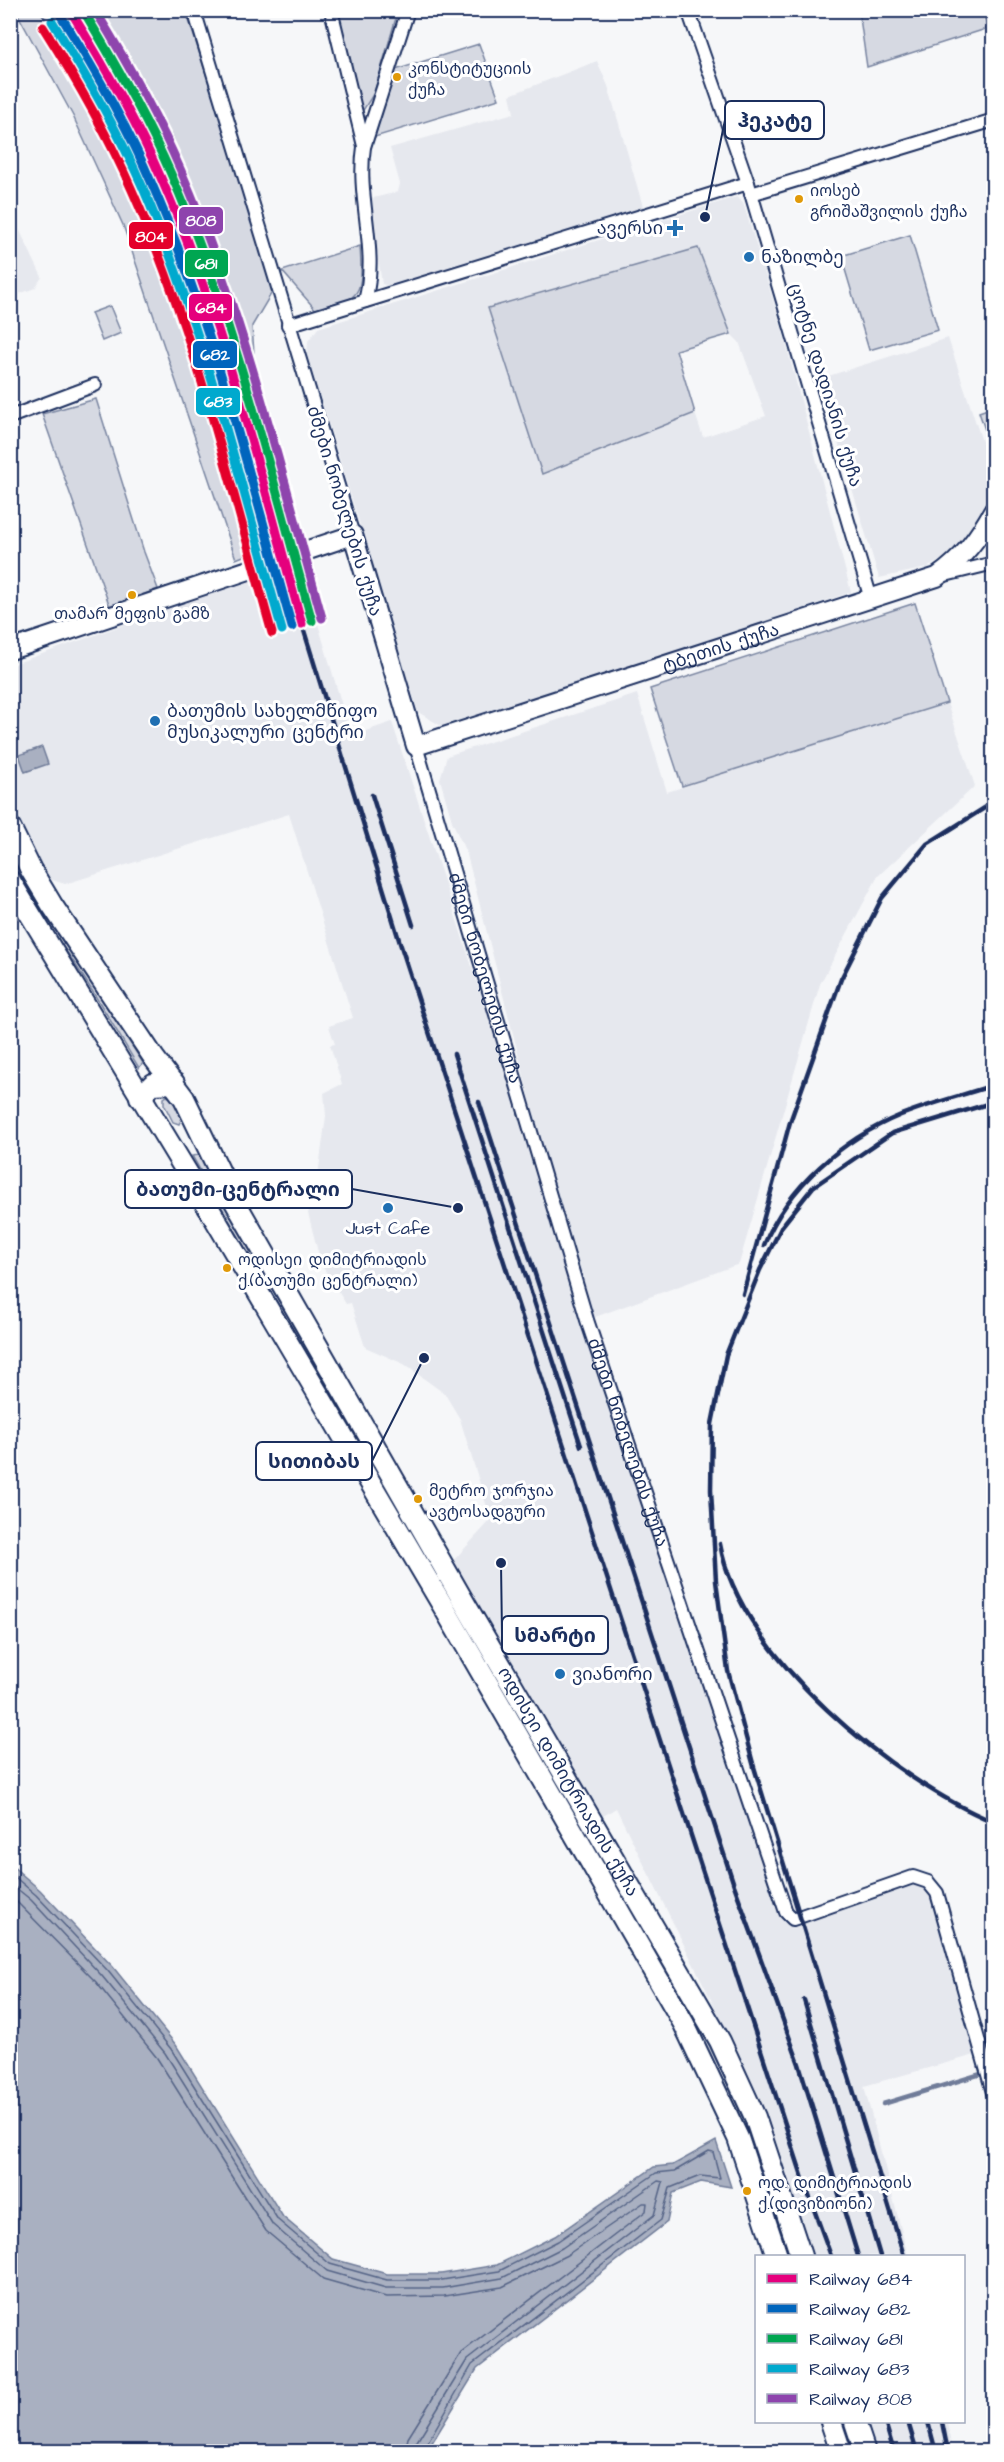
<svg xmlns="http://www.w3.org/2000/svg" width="1004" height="2462" font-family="'Architects Daughter','Noto Sans Georgian',sans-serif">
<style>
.built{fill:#e6e8ee;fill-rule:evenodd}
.green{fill:#d6d9e2;stroke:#7884a0;stroke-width:1.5}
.water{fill:#a9b0c1;stroke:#707c99;stroke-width:1.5}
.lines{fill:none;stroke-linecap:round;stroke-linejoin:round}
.shore{stroke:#546386;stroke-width:1.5}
.stream{stroke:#707c99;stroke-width:4.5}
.street-casing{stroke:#1b2f5e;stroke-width:16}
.secondary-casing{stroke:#1b2f5e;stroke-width:22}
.primary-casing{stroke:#1b2f5e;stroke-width:24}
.street{stroke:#fff;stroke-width:12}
.secondary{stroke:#fff;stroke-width:18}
.primary{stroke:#fff;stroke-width:20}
.rail{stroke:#1b2f5e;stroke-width:4.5}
.rail-1-casing{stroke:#fff;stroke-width:14}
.rail-2-casing{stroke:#fff;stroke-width:14}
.rail-3-casing{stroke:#fff;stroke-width:14}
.rail-4-casing{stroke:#fff;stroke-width:14}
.rail-5-casing{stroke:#fff;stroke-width:14}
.rail-6-casing{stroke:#fff;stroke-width:14}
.rail-1{stroke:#e5007d;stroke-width:9}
.rail-2{stroke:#0065bd;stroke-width:9}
.rail-3{stroke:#00a651;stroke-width:9}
.rail-4{stroke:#00a9ce;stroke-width:9}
.rail-5{stroke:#8e44ad;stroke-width:9}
.rail-6{stroke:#e4002b;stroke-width:9}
.bus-dot{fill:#e19a09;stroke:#fff;stroke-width:2}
.poi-dot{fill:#1f6fb2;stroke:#fff;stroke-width:2}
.labels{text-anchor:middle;stroke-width:6;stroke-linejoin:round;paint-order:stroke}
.bus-label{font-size:16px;fill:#1b2f5e;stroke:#fff;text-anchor:start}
.poi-label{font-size:18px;fill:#1b2f5e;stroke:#fff;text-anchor:start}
.street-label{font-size:18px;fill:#1b2f5e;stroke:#fff}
.leader{fill:none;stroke:#1b2f5e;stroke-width:2}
.callout-dot{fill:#1b2f5e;stroke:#fff;stroke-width:2}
.callout{fill:#fff;stroke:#1b2f5e;stroke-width:2}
.callout-label{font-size:20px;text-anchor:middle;font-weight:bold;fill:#1b2f5e}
.line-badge{stroke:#fff;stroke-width:2}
.badge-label{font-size:16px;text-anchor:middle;font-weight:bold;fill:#fff}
</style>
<rect width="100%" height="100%" fill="#f6f7f9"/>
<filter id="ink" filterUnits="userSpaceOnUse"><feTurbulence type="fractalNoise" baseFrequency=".0167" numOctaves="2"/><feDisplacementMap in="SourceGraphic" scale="12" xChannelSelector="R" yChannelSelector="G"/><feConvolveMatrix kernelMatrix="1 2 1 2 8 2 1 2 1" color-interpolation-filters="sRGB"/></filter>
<g filter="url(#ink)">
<path class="built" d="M40,11h48l24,35 86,182 36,111 117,397 41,-14 191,584 -116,-451 -15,-34 -12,-42 7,-23 190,-62 30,98 280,-89 28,83 -97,90 -58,108 -81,280 -152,56 206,599 120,-42 15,5 54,171 -118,33 44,170h-98l-50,-158 -144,-290 -16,10 -147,-257 38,-41 -31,-101 -15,-25 -41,-30 -39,-17 -14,-44 -5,1 -25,-40 -13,-51 7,-15 11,-82 -2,-23 18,-9 -12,-39 5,-1 -6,-18 24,-8 -64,-204 -224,70 -13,-4 -16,-18 -25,-47v-150l252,-90 -59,-228 -62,-161 -51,-99z
M597,61l11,25 36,124 -247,78 -15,-4 -13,-85 29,-7 2,-8 -10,-36 124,-35 -4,-18z
M736,197l7,5 40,130 68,260 -248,86 -160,49 -25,-15 -111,-357 1,-14 10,-13zM698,248l33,86 8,8 27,74 -63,21 -8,-24 -153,61z
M10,210l32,67 -7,11 -24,9z
M948,338l46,140 -1,21 -15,28 -24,25 -27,16 -48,10 -60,-199z
M865,2422h82l5,29h-77z"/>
<path class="green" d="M16,11h24l51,76 51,99 62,161 52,204 -20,8 -113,-334 -50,-109z
M88,11h98l88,278 -22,37 2,27 -12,1 -8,-15c-36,-110 -80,-233 -146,-328z
M336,11h62l-24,82 -14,22z
M859,11h124l6,17 -122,39z
M479,44l20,55 -124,38 17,-66z
M910,235l28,95 -69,20 -28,-94z
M360,246c3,47 3,54 -44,64l-34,-39z
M698,248l33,86 -55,16 19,63 -153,61 -54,-166z
M110,306l11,27 -19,8 -11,-28z
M96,399l48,153 14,37 -48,18 -68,-193z
M993,407h1l-1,47 -14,-42z
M915,603l32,100 -265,83 -32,-97z
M10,856l133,207 -4,5c-22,-37 -44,-74 -68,-110 -17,-25 -60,-73 -61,-102z
M167,1096l6,3 10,17 -4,8 -6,-2 -9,-18v-6z
M199,1155l501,870 49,106 41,125h-4l-41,-123 -49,-107 -504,-870z"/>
<path class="water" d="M42,747l6,17 -23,8 -6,-17z
M11,1865l29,25 73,77 63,78 107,172 50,42 54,15h54l56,-9 58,-29 99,-69 19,-2 43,-24 15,46 -30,-5 -28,11 -6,29 -190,147 -50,82h-416z"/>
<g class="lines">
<path class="shore" d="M10,1873l26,22 72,76 63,78 107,171 52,44 57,16h55l57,-9 59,-30 98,-68 19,-2 34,-20 4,1 7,26 -20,-2 -30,12 -9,32 -189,145 -50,87
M10,1883l21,17 71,76 63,77 108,172 54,46 59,17h57l59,-10 60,-30 96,-67 5,1 -9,33 -187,145 -51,83 -2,9
M10,1895l86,87 61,76 109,173 57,48 63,18 58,-1 58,-9 65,-32 76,-52h4l-1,8 -185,142 -53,85 -3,14"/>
<path class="stream" d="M883,2104l111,-34"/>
<defs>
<g id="street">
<path d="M194,10l159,525"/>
<path d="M331,10l33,136"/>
<path d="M688,10l60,173 123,416"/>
<path d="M990,10l4,10"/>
<path d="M751,194l243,-74"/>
<path d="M365,301c14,-52 -9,-102 -1,-154l44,-137"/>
<path d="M288,325l460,-142"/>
<path d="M10,417l85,-32"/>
<path d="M941,576l53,-13"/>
<path id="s1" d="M416,746l171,574 199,592 7,7 120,-42 15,5 9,11 57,203"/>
</g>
<g id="secondary">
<path id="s2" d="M10,650l343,-115 63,211 521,-169c27,-19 41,-39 57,-67"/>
</g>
<g id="primary">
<path id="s3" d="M10,827l21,43 21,35 102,153 30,40 46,95 235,411 255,437 35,76 46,139"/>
<path d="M10,881l198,326 235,399 241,418 54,114 39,118"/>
<path d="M140,1097l13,-13 21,-1"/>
<path d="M831,2422l10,30"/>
<path d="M855,2422l10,30"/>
</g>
</defs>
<use href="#street" class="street-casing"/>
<use href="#secondary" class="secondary-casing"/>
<use href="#primary" class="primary-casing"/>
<use href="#street" class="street"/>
<use href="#secondary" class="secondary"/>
<use href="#primary" class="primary"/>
<path class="rail" d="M302,624l98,319 404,1239 27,74
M372,795l41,130
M454,1054l127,392
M479,1102l255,783 65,179 59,192
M764,1245c24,-59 79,-106 137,-130 30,-12 62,-20 93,-30
M743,1294l47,-172 51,-143 41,-81 45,-54 67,-42
M720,1544c20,112 174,237 274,278
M804,2000l76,256
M904,2256l-150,-489 -26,-96 -12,-90 -5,-91 1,-66 14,-69 34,-85 22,-44 31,-39 79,-54 102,-31
M885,2422l9,30
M908,2422l9,30
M928,2422l8,30
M942,2422l6,30"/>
<defs>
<path id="rail-1" d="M70,10c34,55 66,110 91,168 63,143 99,296 141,446"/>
<path id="rail-2" d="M61,16c34,54 66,109 91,168 62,142 98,294 140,443"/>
<path id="rail-3" d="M83,10c32,53 63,107 88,164 63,144 99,297 141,447"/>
<path id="rail-4" d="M52,21c34,54 66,109 91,167 61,142 97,293 139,442"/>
<path id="rail-5" d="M95,10c32,52 62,105 86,161 63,144 99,297 141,447"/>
<path id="rail-6" d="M43,27c33,52 64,106 89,163 63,142 98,294 140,443"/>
</defs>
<use href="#rail-1" class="rail-1-casing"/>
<use href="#rail-2" class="rail-2-casing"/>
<use href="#rail-3" class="rail-3-casing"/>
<use href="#rail-4" class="rail-4-casing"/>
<use href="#rail-5" class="rail-5-casing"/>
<use href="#rail-6" class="rail-6-casing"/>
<use href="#rail-1" class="rail-1"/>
<use href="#rail-2" class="rail-2"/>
<use href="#rail-3" class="rail-3"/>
<use href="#rail-4" class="rail-4"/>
<use href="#rail-5" class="rail-5"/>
<use href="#rail-6" class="rail-6"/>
</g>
</g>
<g class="bus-dot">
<circle cx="397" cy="77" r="5"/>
<circle cx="799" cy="199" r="5"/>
<circle cx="132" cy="595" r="5"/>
<circle cx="227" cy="1268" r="5"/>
<circle cx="418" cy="1499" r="5"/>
<circle cx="747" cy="2191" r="5"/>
</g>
<g class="poi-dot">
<path d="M672 219h6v6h6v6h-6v6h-6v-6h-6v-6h6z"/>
<circle cx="749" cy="257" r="6"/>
<circle cx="155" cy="721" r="6"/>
<circle cx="388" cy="1208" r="6"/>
<circle cx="560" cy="1674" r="6"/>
</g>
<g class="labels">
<g class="bus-label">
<text x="408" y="74">კონსტიტუციის<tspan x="408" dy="21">ქუჩა</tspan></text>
<text x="810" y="196">იოსებ<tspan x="810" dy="21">გრიშაშვილის ქუჩა</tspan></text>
<text x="132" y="619" text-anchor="middle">თამარ მეფის გამზ</text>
<text x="238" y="1265">ოდისეი დიმიტრიადის<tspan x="238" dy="21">ქ.(ბათუმი ცენტრალი)</tspan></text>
<text x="429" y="1496">მეტრო ჯორჯია<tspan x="429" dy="21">ავტოსადგური</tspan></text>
<text x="758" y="2188">ოდ. დიმიტრიადის<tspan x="758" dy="21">ქ.(დივიზიონი)</tspan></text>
</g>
<g class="poi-label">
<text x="663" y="234" text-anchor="end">ავერსი</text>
<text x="761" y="263">ნაზილბე</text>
<text x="167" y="717">ბათუმის სახელმწიფო<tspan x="167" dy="21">მუსიკალური ცენტრი</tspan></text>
<text x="388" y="1234" text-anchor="middle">Just Cafe</text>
<text x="572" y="1680">ვიანორი</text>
</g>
<g class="street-label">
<text transform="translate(826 385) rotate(73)" y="6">ცოტნე დადიანის ქუჩა</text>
<text transform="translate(345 511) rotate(73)" y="6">ძმები ნობელების ქუჩა</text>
<text dy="6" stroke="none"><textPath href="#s2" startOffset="902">ტბეთის ქუჩა</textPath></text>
<text dy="6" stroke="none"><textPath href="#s1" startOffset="242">ძმები ნობელების ქუჩა</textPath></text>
<text dy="6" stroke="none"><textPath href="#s1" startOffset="728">ძმები ნობელების ქუჩა</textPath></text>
<text dy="6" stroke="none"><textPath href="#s3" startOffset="1107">ოდისეი დიმიტრიადის ქუჩა</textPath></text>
</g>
</g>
<path class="leader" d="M705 217L725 120M458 1208L352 1189M424 1358L372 1461M501 1563L502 1635"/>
<g class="callout-dot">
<circle cx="705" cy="217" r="6"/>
<circle cx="458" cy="1208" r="6"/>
<circle cx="424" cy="1358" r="6"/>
<circle cx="501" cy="1563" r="6"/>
</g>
<g class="callout">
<rect x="725" y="101" width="99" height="38" rx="6"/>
<rect x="125" y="1170" width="227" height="38" rx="6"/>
<rect x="256" y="1442" width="116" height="38" rx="6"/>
<rect x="502" y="1616" width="106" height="38" rx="6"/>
</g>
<g class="callout-label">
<text x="775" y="127">ჰეკატე</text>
<text x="238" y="1196">ბათუმი-ცენტრალი</text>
<text x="314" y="1468">სითიბას</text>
<text x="555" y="1642">სმარტი</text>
</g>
<g class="line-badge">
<rect x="178" y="206" width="46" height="29" rx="6" fill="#8e44ad"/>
<rect x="128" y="221" width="46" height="29" rx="6" fill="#e4002b"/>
<rect x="184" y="249" width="45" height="29" rx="6" fill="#00a651"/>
<rect x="188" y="293" width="45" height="29" rx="6" fill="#e5007d"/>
<rect x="192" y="340" width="46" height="29" rx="6" fill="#0065bd"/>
<rect x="195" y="387" width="46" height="29" rx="6" fill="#00a9ce"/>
</g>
<g class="badge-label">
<text x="201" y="226">808</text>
<text x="151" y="242">804</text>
<text x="206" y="269">681</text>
<text x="211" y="313">684</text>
<text x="215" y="360">682</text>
<text x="218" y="407">683</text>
</g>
<rect width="1004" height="2462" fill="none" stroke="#fff" stroke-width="36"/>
<rect x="18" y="18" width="968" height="2426" fill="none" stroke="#1b2f5e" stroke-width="2" filter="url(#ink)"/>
<rect x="755" y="2255" width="210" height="168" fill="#ffffff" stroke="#a4acbf" stroke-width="1.5"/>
<rect x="767" y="2274" width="30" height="9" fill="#e5007d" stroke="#a4acbf" stroke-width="1.5"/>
<text x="809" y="2285" font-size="18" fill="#1b2f5e">Railway 684</text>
<rect x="767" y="2304" width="30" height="9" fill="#0065bd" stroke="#a4acbf" stroke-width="1.5"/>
<text x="809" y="2315" font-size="18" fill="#1b2f5e">Railway 682</text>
<rect x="767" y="2334" width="30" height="9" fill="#00a651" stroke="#a4acbf" stroke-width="1.5"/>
<text x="809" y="2345" font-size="18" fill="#1b2f5e">Railway 681</text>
<rect x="767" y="2364" width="30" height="9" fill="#00a9ce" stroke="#a4acbf" stroke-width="1.5"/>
<text x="809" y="2375" font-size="18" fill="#1b2f5e">Railway 683</text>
<rect x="767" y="2394" width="30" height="9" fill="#8e44ad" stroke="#a4acbf" stroke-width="1.5"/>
<text x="809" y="2405" font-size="18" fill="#1b2f5e">Railway 808</text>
</svg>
